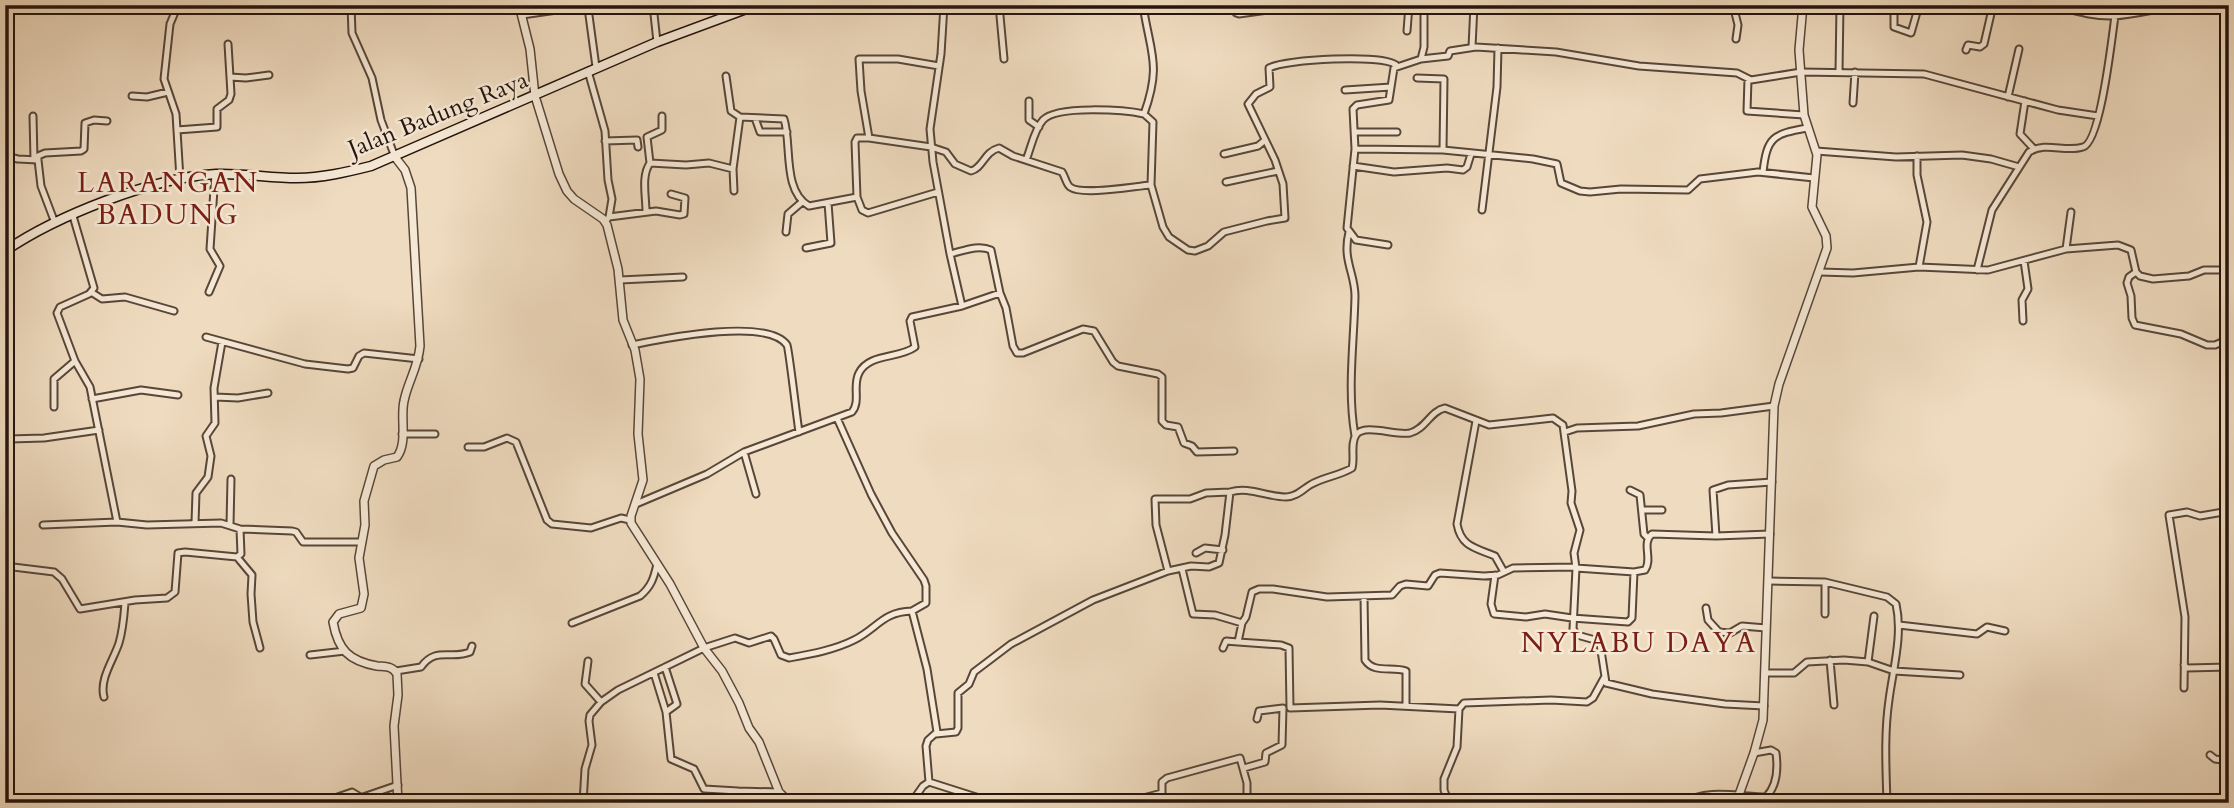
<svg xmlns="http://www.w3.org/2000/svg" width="2234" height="808" font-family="Cardo,serif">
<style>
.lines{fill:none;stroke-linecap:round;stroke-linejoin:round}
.minor-casing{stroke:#584639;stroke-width:9}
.tertiary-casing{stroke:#584639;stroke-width:10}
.secondary-casing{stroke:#25140c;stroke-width:11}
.minor{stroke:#f5e8d5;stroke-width:5}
.tertiary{stroke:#f5e8d5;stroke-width:7}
.secondary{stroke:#f5e8d5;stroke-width:8}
.labels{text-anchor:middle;stroke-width:5;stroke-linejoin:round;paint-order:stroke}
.street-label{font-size:24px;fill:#25140c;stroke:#f5e8d5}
.quarter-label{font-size:28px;letter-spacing:2px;fill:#7a1f14;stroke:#f5e8d5}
</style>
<rect width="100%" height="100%" fill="#efdbbf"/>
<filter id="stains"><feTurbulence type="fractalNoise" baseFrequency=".00286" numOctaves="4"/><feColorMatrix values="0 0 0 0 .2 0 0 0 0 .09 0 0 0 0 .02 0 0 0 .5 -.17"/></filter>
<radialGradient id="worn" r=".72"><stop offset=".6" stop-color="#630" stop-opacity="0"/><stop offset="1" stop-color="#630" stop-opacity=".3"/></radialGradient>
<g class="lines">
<defs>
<path id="minor" d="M178,5l-8,19 -6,55 12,35 4,65
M351,5l1,28 20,45 9,42 14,37
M653,5l4,37
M944,5l-3,49 -11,75 3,33 17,92c13,-3 28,-10 41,-4l9,43 6,15 7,38 4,7h6l60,-24 11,2 19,31 5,4 40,8 4,3v44l4,4 12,2 6,16 8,3 5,6 37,-1
M999,5l5,54
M1143,5c7,48 19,59 1,109l9,8 -2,63 12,42 6,10 19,13 7,1 13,-5 16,-14 43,-11 18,-3 -2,-34 -8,-24 -27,-56 8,-10 14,-7 -1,-19c16,-9 114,-14 127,-3
M1233,5l3,8 3,1 64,-9
M1733,5l5,20 -2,14
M1894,5v22l17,6 8,-28
M2053,5c19,5 40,12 61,11 26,-2 51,-10 78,-11
M1734,8l14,-3
M304,9l40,-4
M522,15l63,-9 3,2 8,59
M1407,31l2,-26
M1472,47l2,-42
M1966,50l2,-5 12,2 4,-3 9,-39
M1421,59l27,-3 2,-5 26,-4 80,5 83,14 98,7 14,7 50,-8 123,2 134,36 40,6
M588,71l17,60 3,49 4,19 -3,18 -4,5
M1839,72l1,-67
M726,76l5,35 9,6
M230,77l16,1 23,-3
M1417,78l27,1 -1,71
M1748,79l-1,32 57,4
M1345,90l46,-3
M132,96l15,1 21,-5
M2008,97l11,-48
M1029,101v19l10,7
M2025,101l-5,33 14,15
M1853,103l2,-31
M33,116l1,44
M755,118l5,14h27
M177,130l40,-3v-18l12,-9 2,-6 -3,-50
M1355,132h42
M869,138l62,9 15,5 9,12 16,7c12,-3 13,-19 28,-23l14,8 49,16c3,4 4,12 8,15 12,9 65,-1 81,-2
M605,141l32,-1 1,7
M1355,149l88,1 90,9 24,5 4,19 19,8 10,1 31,-3 67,1 12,-11 58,-7 56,6
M1816,151l80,6 66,-2 29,4 28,8
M1224,154l34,-8 6,-5
M5,156l13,3 20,1 3,26 14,37
M1917,156v19l10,47 -8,45
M38,160v-4l7,-3 36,-2 3,-2 1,-26 9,-3 13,1
M1026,160c5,-12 8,-30 17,-40 14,-15 82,-10 101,-6
M650,163l-3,-26 15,-7v-14
M1353,166l41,6 53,-4 16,2 4,-3 4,-13
M1763,172c4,-35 10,-38 44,-44
M1226,182l52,-11
M734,191l-1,-22 7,-52 44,2c8,25 -2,72 25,87l48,-9 5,13 6,3 70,-21
M857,197l-2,-55 2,-4h12l-8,-47 -2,-32h39l41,7
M1482,210l15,-123 1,-39
M646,212c0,-16 -5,-36 4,-49l36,2 23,-2 24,6
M73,216l21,72 -5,6 -29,13 -3,6 18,48 15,26 27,135 30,3 74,-2 19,6 52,2 4,1 7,10h59
M609,217l47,-6 24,4 4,-1 1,-16 -14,-4
M786,232l2,-18 14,-12
M1349,232c-7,28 6,41 6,64 -1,47 -8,94 0,140
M1388,245l-32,-5 -9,-12 8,-79 -2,-40 4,-4 32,-5 5,-32 27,-9 3,-12v-42
M806,248l25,-5 -3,-40
M2066,249l5,-37
M950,254l12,52
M1977,270l15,-60 37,-58c17,-11 36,1 54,-5 18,-5 29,-111 32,-131
M1820,272l33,1 66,-6 69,3 78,-21 52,-4 13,5 5,22 4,4 13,3 36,-3 15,-6h25
M2136,272l-7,5 -2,6 4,13 1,22 3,7 46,9 26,11h8l14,-6
M620,280l63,-3
M91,292l11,7 23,-2 49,14
M209,292l11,-26 -10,-17 5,-75
M2023,321l-1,-21 6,-11 -4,-28
M206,337l99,27 43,5 5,-1 6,-12 5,-3 55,6
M632,345c30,-6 135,-28 155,0 2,4 10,75 12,87
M215,397l23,1 30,-5
M92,399l49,-9 37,5
M54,407v-28l21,-18
M837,418l34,76 21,39 32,47 2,6v17l-14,8 15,58 10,63 -9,8 -2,6 3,36
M1476,421l-19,103c4,23 19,24 38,32l9,16
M1565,432l12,-4 61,-2 56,-12 27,-1 53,-7
M402,434h33
M468,447h16l23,-9 9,4 31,78 5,4 39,4 30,-10 9,2
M744,452l12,42
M5,456l1,-15 3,-2 35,-1 55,-8
M1630,490l10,5 4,39 4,4
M636,504l71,-30 37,-22 108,-40c9,-11 0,-26 7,-39 10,-20 40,-14 56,-26l-5,-26 2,-4 50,-11 38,-13
M1642,510h20
M195,523l1,-30 12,-16 3,-21 -5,-20 9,-13 -1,-35 8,-46
M43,525l74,-3
M230,525l1,-46
M1716,536l-3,-46 15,-5 44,-3
M1196,553l9,-5 18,2
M237,557l15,18 -1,19 2,28 7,26
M5,566l49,6 8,7 18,30 55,-9 32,-2 8,-6 3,-39 7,-1 52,5 4,-3 -1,-25
M1576,568l58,4 11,-2c8,-11 -4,-27 7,-36l64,2 54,-2
M1182,569l11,45 22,1 27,8 4,-6 6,-25 7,-3h14l54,8 65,-2 8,-9 6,-2 22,2 7,-11 5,-2 44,3 14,-1 15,-7 63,-1
M1168,571l-12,-46 -1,-26h35l16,-6 24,-1
M1495,575l-4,29 3,10 32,3 19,-3 27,4 56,4 4,-4 2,-46
M1769,581l56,1 62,15 9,7c7,31 -3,65 -7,96 -5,34 -3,69 -2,103
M1825,582v32
M1364,597l1,63c9,14 27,6 41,11v34
M1706,608l2,12 11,12 11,1 12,-7 24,2
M572,623l68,-27c11,-9 14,-18 17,-32
M1242,623l-4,19 43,3 8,3 1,60 90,-3 79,4
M1899,625l78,9 10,-7 18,4
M1223,648l3,-7 12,1
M310,655l35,-4
M1830,660l4,45
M588,661l-3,23 16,18
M1868,662l6,-46
M2184,665l3,3 42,-1
M665,667l12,37 -11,8
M396,671l25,-4c15,-21 30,-7 49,-15l2,-6
M654,673l12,39 5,47 23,10 10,20 34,2
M1765,673h29l13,-11 37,-2 24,2 26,9 66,4
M2184,688l1,-71 -16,-102 18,-3 13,4 29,-5
M104,697c-5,-18 10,-38 15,-54 4,-13 5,-27 6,-40
M1257,719l2,-8 24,-3
M936,734l20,-2 2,-4v-35l11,-9 5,-12 37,-28 82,-44 75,-29 23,-5 18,1 10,-4 6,-28 5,-43c19,-6 37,5 56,5 10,0 16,-7 24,-12 13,-8 29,-9 42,-17 3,-10 -2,-24 4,-33 8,-12 40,1 54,-2 16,-4 20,-22 35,-25l44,17 64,-7 10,7 9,66 -1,12 9,27 -6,23 2,15 -3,61 4,6 18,5 5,4 6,39 46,11 73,10 39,2
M2210,755l5,4 14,2
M1244,768l21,-6 1,-9 16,-8 1,-37
M320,803l32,-11 10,6
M357,803l6,-6 35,-12
M583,803l2,-34 7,-24 -3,-24 1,-6 11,-13 17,-12 86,-42 31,-10 14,5 22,-7 3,3 7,16 8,3c22,-4 45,-8 65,-18 24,-12 28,-28 58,-29
M738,803v-12l41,1
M911,803l12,-17 6,-4 66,21
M1124,803l38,-10v-11l5,-4 73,-20 7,25v20
M1449,803l-5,-13v-11l13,-32 2,-38 5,-6 87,-3 36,2 6,-4 11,-20
M1655,803l6,-3 9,3
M1684,803c22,-15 57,-6 82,-6 11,-11 12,-29 10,-44l-5,-3 -17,3"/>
<path id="tertiary" d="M519,5l11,44 5,47 24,78 8,17 7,8 29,20 4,6 11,44 5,51 12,30 5,29 -2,55 5,46 -12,36v7l39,61 34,64 18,23 17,32 10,25 10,14 20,50 11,11
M395,157l10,13 6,18 9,158c-2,22 -12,35 -16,55 -4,17 4,41 -7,56l-13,3 -10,6 -10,35 1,24 -6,33 5,36 -3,14 -22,6 -6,8c5,28 16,39 44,44 10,1 15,0 20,8l1,21 -4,31 4,77
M1736,803l18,-50 9,-33 11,-314 5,-22 48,-136 -1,-12 -14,-29 5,-52 -13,-40 -5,-65 4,-45"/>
<path id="secondary" d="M5,251c51,-35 149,-74 211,-77 27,-1 54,4 81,4 25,0 50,-6 74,-12l286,-124 100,-37"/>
</defs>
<use href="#minor" class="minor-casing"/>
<use href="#tertiary" class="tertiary-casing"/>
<use href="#secondary" class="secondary-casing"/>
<use href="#minor" class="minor"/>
<use href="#tertiary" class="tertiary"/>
<use href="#secondary" class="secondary"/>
</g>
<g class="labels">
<g class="street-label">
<text transform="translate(438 114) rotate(-22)" y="8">Jalan Badung Raya</text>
</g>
<g class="quarter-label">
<text x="168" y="192">LARANGAN<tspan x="168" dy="32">BADUNG</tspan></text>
<text x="1639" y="652">NYLABU DAYA</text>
</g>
</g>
<rect width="2234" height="808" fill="none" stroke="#efdbbf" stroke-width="28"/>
<rect x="7" y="7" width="2220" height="794" fill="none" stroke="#25140c" stroke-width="3.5"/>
<rect x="14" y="14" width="2206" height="780" fill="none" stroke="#25140c" stroke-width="2"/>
<rect width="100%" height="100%" filter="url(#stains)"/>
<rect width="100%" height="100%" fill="url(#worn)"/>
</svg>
